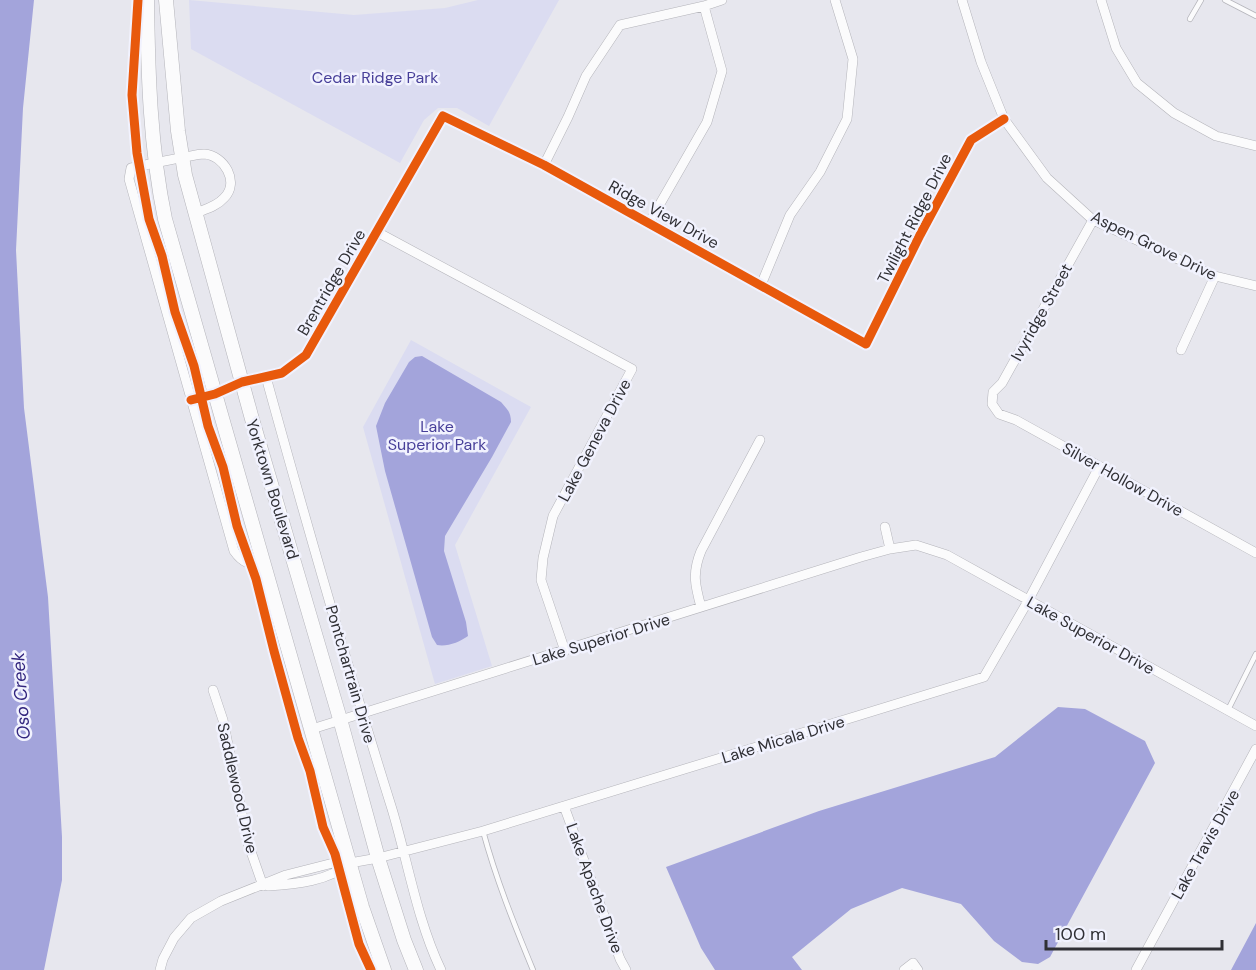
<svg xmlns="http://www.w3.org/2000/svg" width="1256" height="970" font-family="'DM Sans',sans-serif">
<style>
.green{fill:#dbdcf1}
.water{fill:#a3a4db}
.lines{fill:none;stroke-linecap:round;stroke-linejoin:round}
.lane-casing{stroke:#b4b4ba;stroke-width:6}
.street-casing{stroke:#b4b4ba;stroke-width:10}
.secondary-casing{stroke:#b4b4ba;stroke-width:15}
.lane{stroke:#fbfbfc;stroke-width:4.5}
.street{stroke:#fbfbfc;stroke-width:9}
.secondary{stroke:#fbfbfc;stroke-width:14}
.cycleway-casing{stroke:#f1f2fe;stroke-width:13}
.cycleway{stroke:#e8590c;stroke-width:9}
.labels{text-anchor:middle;stroke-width:5;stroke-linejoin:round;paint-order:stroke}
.park-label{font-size:16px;fill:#473f99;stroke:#f1f2fe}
.street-label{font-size:16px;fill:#303035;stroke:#f1f2fe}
.water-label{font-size:18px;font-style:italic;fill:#32257e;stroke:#f1f2fe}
</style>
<rect width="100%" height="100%" fill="#e7e7ee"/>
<path class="green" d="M189,0l165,15 91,-7 33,-8h81l-70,126 -32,-18h-19l-14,12 -24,43 -209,-114z
M411,340l120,67 -76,138 37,121 -57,18 -72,-257z"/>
<path class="water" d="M0,0h34l-11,108 -7,142 8,158 24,189 14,240v43l-18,90h-44z
M422,356l79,46c6,7 10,10 10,20l-19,35 -47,79 -1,15 22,71 2,14c-8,6 -21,11 -31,9l-5,-8 -47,-166 -9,-45 9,-23 24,-41 6,-5z
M1058,707l27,2 60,32 10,22 -105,194 -12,7 -16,-2 -28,-21 -33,-37 -59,-16 -51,21 -59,48 10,13h-87l-14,-22 -35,-81 153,-56 176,-54z
M1256,923v47h-25z"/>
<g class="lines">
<defs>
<path id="lane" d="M1225,0l31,16
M1190,19l11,-19
M1228,710l28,-56
M483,831c13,48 31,93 50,139"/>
<path id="street" d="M962,0l19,62 23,57 43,59 46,42 122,56 41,10
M1101,0l15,48 21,35 37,30 42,23 40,10
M544,165l24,-48 18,-41 34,-51 84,-19 18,-6
M196,213c10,-4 21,-7 28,-15 16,-16 0,-43 -20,-44 -6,0 -13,2 -18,3 -19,3 -36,7 -55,11l-2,11 105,372c9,13 16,14 31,13
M1093,220l-91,163 -9,9 -1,12 7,10 17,6 240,133
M649,223l58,-101 15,-51 -18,-65
M377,232l255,137 -79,147 -10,42 -2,22 24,71
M761,285l29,-70 30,-43 27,-53 6,-60 -18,-59
M1181,350l34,-74
M266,377c40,145 81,289 126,432 16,53 25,111 49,161
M191,400l24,-6 27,-12 40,-9 24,-18 137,-239 101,49 322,179 54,-109 51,-95 33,-21
M885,527l5,22
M701,607c-6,-22 -9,-34 0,-56l59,-111
M213,690l10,30 25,123 15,43
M312,729l549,-172 29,-8 26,-4 31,10 309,171
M564,806l56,153 6,11
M268,886c28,-2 61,-5 82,-23
M160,970l3,-11 11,-21 17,-20 30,-17 65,-26 51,-13 13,1 28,-5 105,-27 501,-154 44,-76 71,-134
M904,970l9,-7 5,7
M1136,970l120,-221"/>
<path id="secondary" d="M147,0c1,73 3,147 18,219l197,688 22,63
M166,0l12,131 7,44 67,244 88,300 38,139 26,82 12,30"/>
</defs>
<use href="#lane" class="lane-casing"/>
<use href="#street" class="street-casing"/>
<use href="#secondary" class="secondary-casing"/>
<use href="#lane" class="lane"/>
<use href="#street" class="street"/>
<use href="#secondary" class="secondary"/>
<defs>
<path id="cycleway" d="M138,0l-6,95 5,58 12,66 13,37 13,56 19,54 14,60 15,41 14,59 19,53 18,72 24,87 12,33 13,56 12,27 24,90 12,26
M191,400l24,-6 27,-12 40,-9 24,-18 137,-239 101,49 322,179 54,-109 51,-95 33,-21"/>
</defs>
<use href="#cycleway" class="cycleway-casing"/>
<use href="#cycleway" class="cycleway"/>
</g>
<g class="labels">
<g class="park-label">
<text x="375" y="83">Cedar Ridge Park</text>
<text x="437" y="432">Lake<tspan x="437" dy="18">Superior Park</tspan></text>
</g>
<g class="street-label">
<text transform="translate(664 214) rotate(29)" y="6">Ridge View Drive</text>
<text transform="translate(914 218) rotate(-63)" y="6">Twilight Ridge Drive</text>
<text transform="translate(1154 245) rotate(26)" y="6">Aspen Grove Drive</text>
<text transform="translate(331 282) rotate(-60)" y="6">Brentridge Drive</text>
<text transform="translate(1041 312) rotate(-61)" y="6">Ivyridge Street</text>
<text transform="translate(594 440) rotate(-62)" y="6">Lake Geneva Drive</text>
<text transform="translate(1123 479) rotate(29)" y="6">Silver Hollow Drive</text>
<text transform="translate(273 489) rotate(73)" y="6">Yorktown Boulevard</text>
<text transform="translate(1091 635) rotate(29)" y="6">Lake Superior Drive</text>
<text transform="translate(601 639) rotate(-17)" y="6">Lake Superior Drive</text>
<text transform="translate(351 674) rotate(74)" y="6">Pontchartrain Drive</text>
<text transform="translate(783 739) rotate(-17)" y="6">Lake Micala Drive</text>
<text transform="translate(238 788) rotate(77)" y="6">Saddlewood Drive</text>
<text transform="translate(1205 844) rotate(-61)" y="6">Lake Travis Drive</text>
<text transform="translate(595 888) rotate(70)" y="6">Lake Apache Drive</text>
</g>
<g class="water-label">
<text transform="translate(21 696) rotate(-94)" y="6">Oso Creek</text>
</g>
</g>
<path d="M1046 940v9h176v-9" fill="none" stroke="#303035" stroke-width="3"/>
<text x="1055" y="940" font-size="18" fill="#303035" stroke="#f1f2fe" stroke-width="4.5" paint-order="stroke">100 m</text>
</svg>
